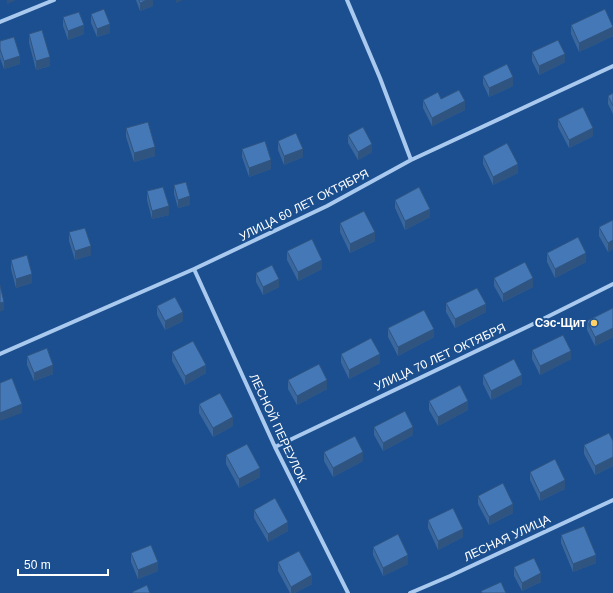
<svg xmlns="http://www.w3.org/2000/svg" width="613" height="593" font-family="Helvetica,sans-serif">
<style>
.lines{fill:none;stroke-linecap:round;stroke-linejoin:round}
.minor{stroke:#a9c9ee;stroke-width:4}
.wall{fill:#3a679d}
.shaded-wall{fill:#305480}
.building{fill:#4478b7;stroke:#305480}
.poi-dot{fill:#ffd166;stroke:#1b4f8f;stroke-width:1.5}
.labels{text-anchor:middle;stroke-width:4;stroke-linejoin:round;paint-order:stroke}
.street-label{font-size:12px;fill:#fff;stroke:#1b4f8f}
.poi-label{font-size:12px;font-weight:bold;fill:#fff;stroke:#1b4f8f;text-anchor:end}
</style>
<rect width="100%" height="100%" fill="#1b4f8f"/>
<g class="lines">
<path class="minor" d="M347,0l33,78 31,82
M0,22l54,-22
M194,269l81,178 73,146
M0,354l194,-85 133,-63 84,-46 202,-94
M275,447l254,-121 84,-42
M410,593l40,-17 163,-76"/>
</g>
<path class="wall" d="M136,0h17v6l-13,5z
M91,14l19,19 -13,4 -6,-14z
M63,17l21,17 -16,6 -5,-14z
M571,25l42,2v9l-34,16 -8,-18z
M29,34l21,32 -14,4 -7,-27z
M0,41l20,23 -16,5 -4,-11z
M532,52l33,10 -26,13 -7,-14z
M483,76l30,10 -24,11 -6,-13z
M613,93v21l-5,-10v-8z
M441,99l24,11 -33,16 -9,-18v-8z
M558,119l35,17 -24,12 -11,-21z
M126,128l29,28 -21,6 -8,-25z
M348,135l24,17 -14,8 -10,-17z
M278,141l25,16 -19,8 -6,-15z
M242,149l29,20 -22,8 -7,-20z
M483,156l35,17 -25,12 -10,-21z
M174,185l16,20 -12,3 -4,-14z
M147,191l22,24 -17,4 -5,-19z
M395,200l35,17 -25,13 -10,-22z
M613,220v29l-5,3 -9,-16v-9z
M340,223l35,18 -25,12 -10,-21z
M69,232l22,23 -16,5 -6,-19z
M287,251l35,18 -24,12 -11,-21z
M547,253l39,9 -31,16 -8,-16z
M11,260l21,23 -16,5 -5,-19z
M256,273l23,14 -16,8 -7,-13z
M494,278l39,9 -30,15 -9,-16z
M446,303l40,9 -31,16 -9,-16z
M157,306l26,15 -18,9 -8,-15z
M613,308v29l-18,9 -8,-16v-9z
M388,328l46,9 -36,19 -10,-19z
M532,350l39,9 -31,16 -8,-16z
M172,352l34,21 -21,12 -13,-24z
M341,354l39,9 -31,16 -8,-16z
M27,356l26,18 -19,7 -7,-16z
M483,375l39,9 -31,16 -8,-16z
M288,380l39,9 -30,16 -9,-16z
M429,401l39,9 -30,16 -9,-16z
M199,404l34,22 -20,11 -14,-24z
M374,427l39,8 -30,16 -9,-16z
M613,441v25l-18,9 -11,-21v-9z
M324,452l39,9 -30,16 -9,-16z
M226,455l34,22 -21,11 -13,-24z
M530,472l35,17 -25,12 -10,-21z
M478,496l35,17 -24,12 -11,-21z
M254,510l34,21 -20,11 -14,-24z
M428,520l35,17 -25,13 -10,-22z
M561,535l35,28 -23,9 -12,-29z
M373,547l35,17 -25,12 -10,-21z
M131,553l27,18 -20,8 -7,-17z
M278,562l34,22 -17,9h-5l-12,-22z
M514,567l27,15 -19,9 -8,-15z"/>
<path class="shaded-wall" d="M7,0h9l-9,4z
M147,0h6v6l-13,5v-8z
M176,0h7l-7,3z
M110,24v9l-13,4v-8z
M84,25v9l-16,6v-9z
M613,27v9l-34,16v-9z
M565,54v8l-26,13v-9z
M20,56v8l-16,5v-8z
M50,57v9l-14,4v-9z
M513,77v9l-24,11v-9z
M465,101v9l-33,16v-8z
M593,128v8l-24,12v-8z
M372,144v8l-14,8v-8z
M155,147v9l-21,6v-9z
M303,149v8l-19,8v-9z
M271,160v9l-22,8v-9z
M518,164v9l-25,12v-8z
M190,196v9l-12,3v-8z
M169,206v9l-17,4v-8z
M430,209v8l-25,13v-9z
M375,232v9l-25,12v-9z
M613,240v9l-5,3v-9z
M91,246v9l-16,5v-9z
M586,253v9l-31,16v-9z
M322,260v9l-24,12v-9z
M32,274v9l-16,5v-9z
M533,278v9l-30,15v-8z
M279,279v8l-16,8v-8z
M4,302v8l-4,2v-9z
M486,304v8l-31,16v-9z
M183,312v9l-18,9v-9z
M613,328v9l-18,9v-9z
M434,329v8l-36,19v-9z
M571,351v8l-31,16v-9z
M380,354v9l-31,16v-9z
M53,365v9l-19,7v-8z
M206,365v8l-21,12v-9z
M522,375v9l-31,16v-9z
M327,380v9l-30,16v-9z
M468,401v9l-30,16v-9z
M22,404v9l-22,8v-8z
M233,417v9l-20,11v-9z
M413,427v8l-30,16v-8z
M363,452v9l-30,16v-9z
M613,457v9l-18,9v-9z
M260,468v9l-21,11v-9z
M565,480v9l-25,12v-8z
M513,504v9l-24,12v-8z
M288,522v9l-20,11v-8z
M463,529v8l-25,13v-9z
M408,555v9l-25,12v-8z
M596,555v8l-23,9v-8z
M158,562v9l-20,8v-9z
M541,573v9l-19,9v-8z
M312,575v9l-17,9h-4v-6z"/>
<path class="building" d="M139,0h8l-7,3z
M104,9l6,15 -13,5 -6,-15z
M605,9l8,18 -34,16 -8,-18z
M79,12l5,13 -16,6 -5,-14z
M42,30l8,27 -14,4 -7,-27z
M14,37l6,19 -16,5 -4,-12v-8z
M558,40l7,14 -26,12 -7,-14z
M507,64l6,13 -24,11 -6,-12z
M459,90l6,11 -33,17 -9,-18 15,-8 3,7z
M613,93v13l-5,-10z
M583,107l10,21 -24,12 -11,-21z
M148,122l7,25 -21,6 -8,-25z
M363,127l9,17 -14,8 -10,-17z
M296,133l7,16 -19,7 -6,-15z
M265,141l6,19 -22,8 -7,-19z
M507,143l11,21 -25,13 -10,-21z
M186,182l4,14 -12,4 -4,-15z
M163,187l6,19 -17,5 -5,-20z
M419,187l11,22 -25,12 -10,-21z
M364,211l11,21 -25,12 -10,-21z
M613,220v20l-5,3 -9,-16z
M85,228l6,18 -16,5 -6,-19z
M578,237l8,16 -31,16 -8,-16z
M312,239l10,21 -24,12 -11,-21z
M27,255l5,19 -16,5 -5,-19z
M525,262l8,16 -30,16 -9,-16z
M272,265l7,14 -16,8 -7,-14z
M0,285l4,17 -4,1z
M477,288l9,16 -31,15 -9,-16z
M175,297l8,15 -18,9 -8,-15z
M613,308v20l-18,9 -8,-16z
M424,310l10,19 -36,18 -10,-19z
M563,335l8,16 -31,15 -8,-16z
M371,338l9,16 -31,16 -8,-16z
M193,341l13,24 -21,11 -13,-24z
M47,348l6,17 -19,8 -7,-17z
M514,359l8,16 -31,16 -8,-16z
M319,364l8,16 -30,16 -9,-16z
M12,378l10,26 -22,9v-30z
M460,385l8,16 -30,16 -9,-16z
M220,393l13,24 -20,11 -14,-24z
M405,411l8,16 -30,16 -9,-16z
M609,433l4,8v16l-18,9 -11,-21z
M355,436l8,16 -30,16 -9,-16z
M247,444l13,24 -21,11 -13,-24z
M555,459l10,21 -25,13 -10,-21z
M503,483l10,21 -24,13 -11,-21z
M275,498l13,24 -20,12 -14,-24z
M453,508l10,21 -25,12 -10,-21z
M584,526l12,29 -23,9 -12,-29z
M398,534l10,21 -25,13 -10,-21z
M151,545l7,17 -20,8 -7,-17z
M299,551l13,24 -21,12 -13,-25z
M534,558l7,15 -19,10 -8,-16z
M501,582l5,11h-24l-1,-2z
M147,585l3,8h-17l-1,-1z"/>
<circle class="poi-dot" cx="594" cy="323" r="4"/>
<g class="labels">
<g class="street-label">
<text transform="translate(304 205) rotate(-27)" y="4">УЛИЦА 60 ЛЕТ ОКТЯБРЯ</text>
<text transform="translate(440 357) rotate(-25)" y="4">УЛИЦА 70 ЛЕТ ОКТЯБРЯ</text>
<text transform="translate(278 428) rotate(65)" y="4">ЛЕСНОЙ ПЕРЕУЛОК</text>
<text transform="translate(507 538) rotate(-25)" y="4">ЛЕСНАЯ УЛИЦА</text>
</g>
<g class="poi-label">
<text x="586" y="327">Сэс-Щит</text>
</g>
</g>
<path d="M18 569v6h90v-6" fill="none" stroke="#ffffff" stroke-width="2"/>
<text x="24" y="569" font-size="12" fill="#ffffff" stroke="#1b4f8f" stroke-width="3" paint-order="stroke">50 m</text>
</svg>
